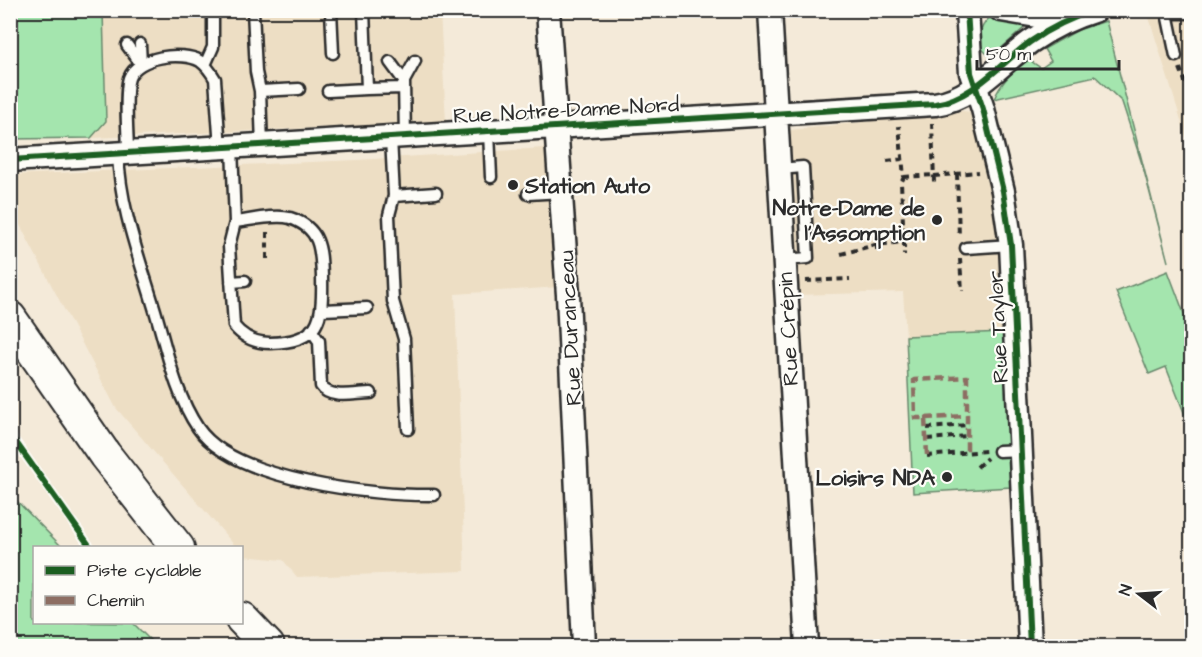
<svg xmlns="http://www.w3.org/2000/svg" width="1202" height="657" font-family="'Architects Daughter',sans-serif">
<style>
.built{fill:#eddec4}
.green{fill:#a4e5ae;stroke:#68886c;stroke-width:1.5}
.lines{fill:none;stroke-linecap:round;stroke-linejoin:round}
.lane-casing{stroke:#2b2b2b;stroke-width:15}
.street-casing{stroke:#2b2b2b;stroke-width:27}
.secondary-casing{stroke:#2b2b2b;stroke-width:36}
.path{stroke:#2b2b2b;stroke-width:4;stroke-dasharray:6 4.5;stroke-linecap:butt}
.lane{stroke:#fdfcf7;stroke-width:10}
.street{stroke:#fdfcf7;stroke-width:22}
.secondary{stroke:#fdfcf7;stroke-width:32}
.quiet{stroke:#8d6e63;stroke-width:4.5;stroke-dasharray:9 4.5;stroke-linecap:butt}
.cycleway-casing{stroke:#fdfcf7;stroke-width:10}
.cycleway{stroke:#1b5e20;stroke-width:6}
.poi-dot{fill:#2b2b2b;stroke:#fdfcf7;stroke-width:2}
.labels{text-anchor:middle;stroke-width:4.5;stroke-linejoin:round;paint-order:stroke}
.street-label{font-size:22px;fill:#2b2b2b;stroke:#fdfcf7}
.poi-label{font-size:22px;font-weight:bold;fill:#2b2b2b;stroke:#fdfcf7;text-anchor:end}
</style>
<rect width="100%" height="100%" fill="#f4ead9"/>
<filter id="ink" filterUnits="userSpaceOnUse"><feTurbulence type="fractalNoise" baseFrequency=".0167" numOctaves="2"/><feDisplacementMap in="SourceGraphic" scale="12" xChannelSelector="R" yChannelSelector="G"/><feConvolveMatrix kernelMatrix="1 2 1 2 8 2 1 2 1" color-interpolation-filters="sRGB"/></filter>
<g filter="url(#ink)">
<path class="built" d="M103,11h337l6,111 -355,16 15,-17z
M1147,11h44v141l-40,-128z
M962,111l9,1 4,5 20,95 5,34 4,86 -98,4 -3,-44 -107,3 -8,-159 3,-6z
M544,148l5,4 10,135 -104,7 10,277 -168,6 -14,-17 -39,-4 -2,-8 -6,-1 -120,-139 -105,-200 -1,-33 347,-15z"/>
<path class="green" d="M10,11h93l3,110 -15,17 -80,1z
M989,18l33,6 2,4 -27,24 -10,2c-12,-10 -8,-26 2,-36z
M1106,21l62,241 -25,-95 -21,-65 -27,-26 -101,23c7,-17 19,-29 35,-39l12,8 10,-7 -7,-12 34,-19z
M1168,271l23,61v98l-25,-63 -17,7 -33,-82z
M1004,332l7,155 -98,6 -7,-157z
M10,494l52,53 -28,1v74l99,1 23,23h-145z"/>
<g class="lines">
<defs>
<path id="lane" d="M253,10l3,62 4,19
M331,10l2,43
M364,10l3,79 37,-1
M1167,10v3h25
M1167,13l9,43
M127,45l14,19 -1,-20
M390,62l14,19
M205,65l8,-18v-37
M328,91l39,-2
M489,132l2,45
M405,137l-1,-56 11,-20
M391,138l3,58 42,-3
M262,145l-2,-54 39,-2
M232,147l3,75c16,-2 40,-8 55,-4 31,10 31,32 32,59 1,44 -2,65 -52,66 -15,0 -27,-6 -36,-17l-5,-80 6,-24
M128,153c0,-17 -4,-60 1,-75 8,-22 53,-27 71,-17 7,5 11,11 15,18l5,69
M118,154c2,52 20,100 35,150 13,41 21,89 45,124 36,53 176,68 236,67
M779,169l24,-2 5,91 -24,2
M528,194l34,-2
M394,196l-5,19 4,86 11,38 4,90
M966,248l45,-3
M231,282l14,-1
M323,310l44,-2
M311,330l8,11 2,45c9,14 35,7 50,7
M999,451l22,-1"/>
<path id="street" d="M548,10l20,285 16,351
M770,10l37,636
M967,10l4,63 12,36 20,82 8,54 19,401
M1001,10l66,11
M10,160l925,-56c37,-5 65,-40 95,-62 20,-14 43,-25 66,-32"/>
<path id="secondary" d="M10,318l95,137 73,93
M242,619l26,27"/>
</defs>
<use href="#lane" class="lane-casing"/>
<use href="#street" class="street-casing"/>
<use href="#secondary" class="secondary-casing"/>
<path class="path" d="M1180,68l12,31
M932,123l2,59
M887,161l15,-2
M957,174l2,63
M934,176l44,-4
M904,177l30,-2
M904,242v13
M877,244v6
M841,254l34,-9 29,-3 -3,-59 3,-6 -5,-51
M267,259v-29
M960,259l2,32
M806,281l44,-2
M927,428l42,-3
M927,439l42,-3
M927,456l59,-5
M977,467l10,-9"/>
<use href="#lane" class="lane"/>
<use href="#street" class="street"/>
<use href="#secondary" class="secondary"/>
<path class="quiet" d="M925,418l44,-2
M927,455l-2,-37h-10l-1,-38 53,-3v75"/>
<defs>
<path id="cycleway" d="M967,10l4,63 12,36 20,82 8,54 19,401
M10,160l925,-56c37,-5 65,-40 95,-62 20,-14 43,-25 66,-32
M10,434l81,114"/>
</defs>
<use href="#cycleway" class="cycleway-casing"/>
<use href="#cycleway" class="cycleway"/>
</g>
</g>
<g class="poi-dot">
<circle cx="513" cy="185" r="6"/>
<circle cx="937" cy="220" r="6"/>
<circle cx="947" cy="477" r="6"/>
</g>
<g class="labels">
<g class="street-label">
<text transform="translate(566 109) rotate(-3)" y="8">Rue Notre-Dame Nord</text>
<text transform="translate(997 327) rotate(-93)" y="8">Rue Taylor</text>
<text transform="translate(569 328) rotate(-93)" y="8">Rue Duranceau</text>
<text transform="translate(787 329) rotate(-93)" y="8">Rue Crépin</text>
</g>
<g class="poi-label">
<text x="525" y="193" text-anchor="start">Station Auto</text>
<text x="925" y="215">Notre-Dame de<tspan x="925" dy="25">l'Assomption</tspan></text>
<text x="935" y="485">Loisirs NDA</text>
</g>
</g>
<rect width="1202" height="657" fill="none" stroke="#fdfcf7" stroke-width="36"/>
<rect x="18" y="18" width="1166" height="621" fill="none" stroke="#2b2b2b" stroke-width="2" filter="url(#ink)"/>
<rect x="33" y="546" width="210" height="78" fill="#fdfcf7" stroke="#a9a8a5" stroke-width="1.5"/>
<rect x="45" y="566" width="30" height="9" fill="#1b5e20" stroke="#a9a8a5" stroke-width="1.5"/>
<text x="87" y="576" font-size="18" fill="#2b2b2b">Piste cyclable</text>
<rect x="45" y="596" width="30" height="9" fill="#8d6e63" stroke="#a9a8a5" stroke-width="1.5"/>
<text x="87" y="606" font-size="18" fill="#2b2b2b">Chemin</text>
<g transform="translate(1139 594) rotate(287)" stroke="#fdfcf7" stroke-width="4.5" paint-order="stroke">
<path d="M0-4.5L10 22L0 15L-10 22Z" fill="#2b2b2b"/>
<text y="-9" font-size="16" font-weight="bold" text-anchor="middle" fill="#2b2b2b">N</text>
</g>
<path d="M977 60v9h142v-9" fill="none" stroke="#2b2b2b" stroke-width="3"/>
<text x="986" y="60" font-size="18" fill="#2b2b2b" stroke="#fdfcf7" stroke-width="4.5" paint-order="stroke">50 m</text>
</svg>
